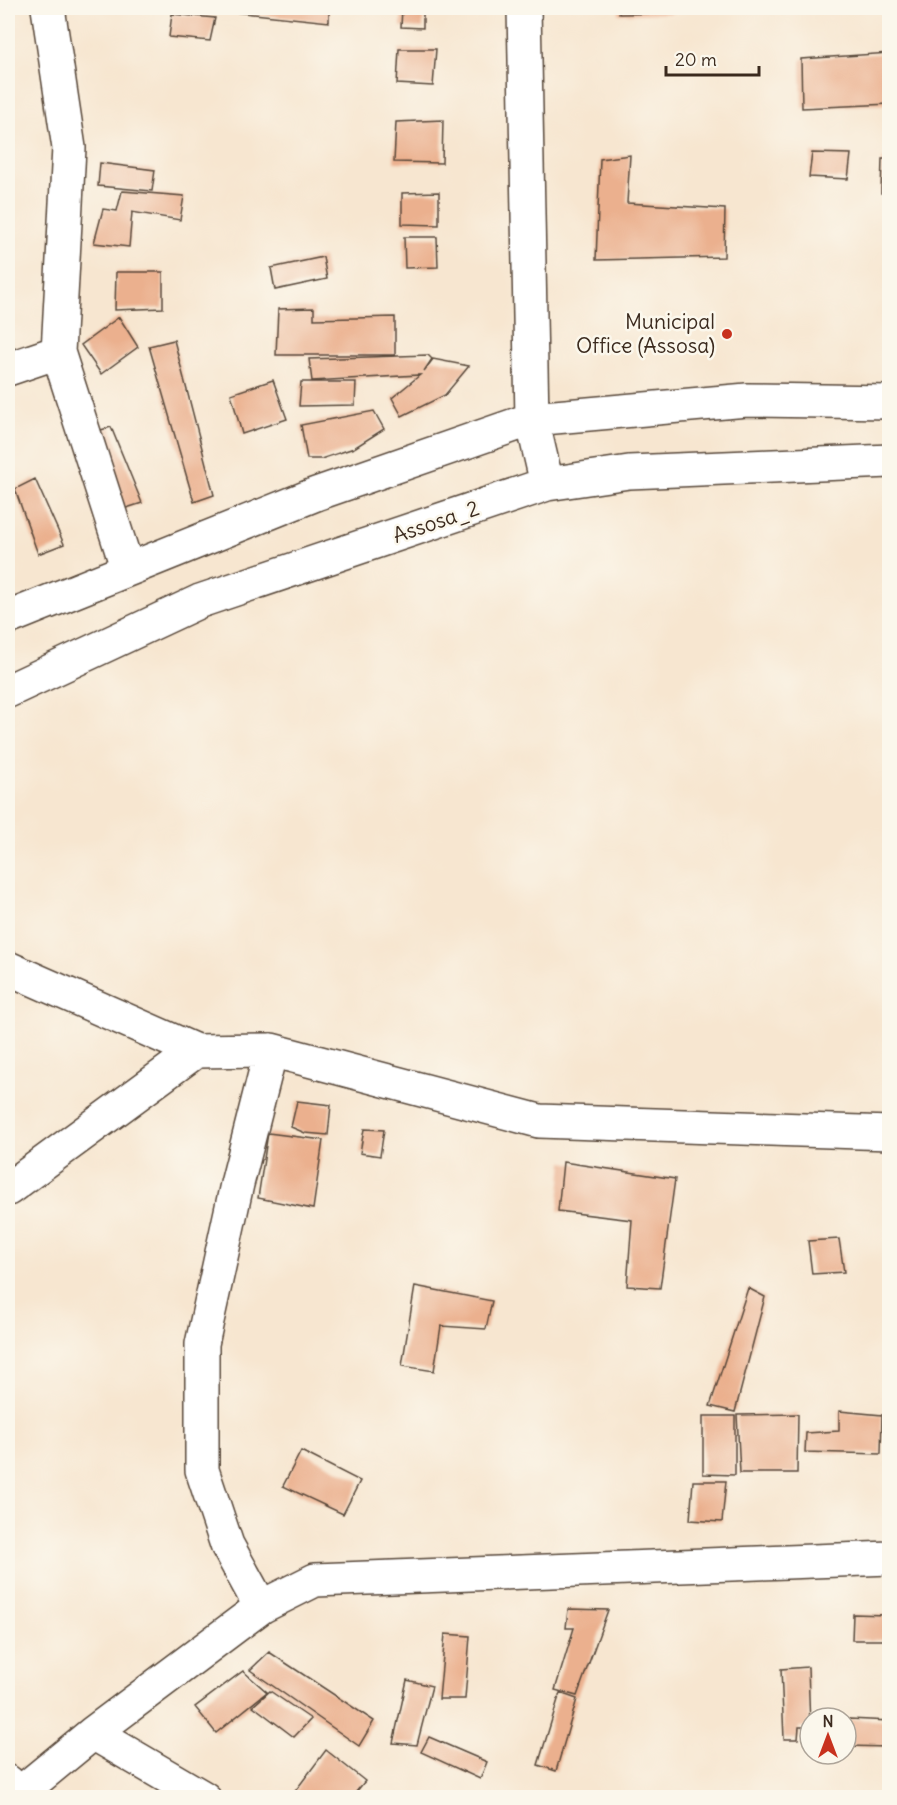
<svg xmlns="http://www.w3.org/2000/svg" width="897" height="1805" font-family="Delius,sans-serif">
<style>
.building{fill:#ebb08e}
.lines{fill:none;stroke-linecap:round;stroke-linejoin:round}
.minor-casing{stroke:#574639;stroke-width:36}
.highway-casing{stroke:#574639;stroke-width:36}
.minor{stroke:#fff;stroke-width:33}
.highway{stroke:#fff;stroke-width:33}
.poi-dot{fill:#c8321e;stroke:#fbf7ec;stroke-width:2}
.labels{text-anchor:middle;stroke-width:5;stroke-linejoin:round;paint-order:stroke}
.poi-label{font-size:21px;fill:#3b2a1e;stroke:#fbf7ec;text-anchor:end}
.street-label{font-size:21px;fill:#3b2a1e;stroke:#fbf7ec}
</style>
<rect width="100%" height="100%" fill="#fbf7ec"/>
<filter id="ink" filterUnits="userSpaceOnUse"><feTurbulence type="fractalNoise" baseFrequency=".0167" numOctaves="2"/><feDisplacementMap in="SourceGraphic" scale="12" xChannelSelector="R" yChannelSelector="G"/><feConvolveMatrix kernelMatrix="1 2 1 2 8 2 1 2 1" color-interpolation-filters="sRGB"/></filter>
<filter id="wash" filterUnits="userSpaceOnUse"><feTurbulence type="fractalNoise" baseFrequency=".008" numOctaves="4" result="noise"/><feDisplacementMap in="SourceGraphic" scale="24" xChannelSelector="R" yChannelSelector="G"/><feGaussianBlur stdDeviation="1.35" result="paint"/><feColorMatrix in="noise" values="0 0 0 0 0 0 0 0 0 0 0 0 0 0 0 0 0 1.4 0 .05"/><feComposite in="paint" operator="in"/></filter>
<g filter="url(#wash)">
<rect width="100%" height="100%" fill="#f7e6d0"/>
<g id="blocks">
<path class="building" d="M235,8h94v14l-95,-10z
M402,8h21v20l-22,-1z
M619,8h54v5l-54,1z
M172,14l43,4 -5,23 -41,-4z
M399,49h37l-3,37 -36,-2z
M890,53v51l-88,4 -1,-49z
M443,120l-1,43 -48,-1 2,-40z
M812,153l39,1 -3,25 -39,-2z
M630,155l-3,48 98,6 -1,48 -128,3 4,-101z
M882,159h8v34h-9z
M100,163l55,7 -3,21 -54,-5z
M122,191l62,5 -4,24 -48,-8 -3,35 -35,-4 9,-34 14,2z
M439,192v33l-37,-1v-31z
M404,237h33l1,30 -33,1z
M323,257l4,22 -52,11 -4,-22z
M116,272h47v36l-48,2z
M314,308v11l81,-2v38h-119l2,-46z
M119,317l19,30 -37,27 -20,-29z
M174,340l40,155 -20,7 -45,-156z
M428,355l4,4 -8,12 9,-12 36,7 -24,29 -43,21 -10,-18 28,-23 -108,6 -3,-22z
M273,380l14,39 -45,15 -11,-40z
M301,382h55l-1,23 -56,1z
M374,411l10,18 -30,19 -33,11h-14l-6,-34z
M111,427l31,76 -25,8 -26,-78z
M35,479l29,65 -26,10 -23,-65z
M297,1101l34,4 -3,30 -23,-2 -14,-6z
M364,1129l20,1 -4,26 -20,-3z
M268,1133l55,7 -10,69 -55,-11z
M563,1162l112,17 -15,109 -33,-2 5,-66 -74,-9z
M839,1239l5,33 -32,2 -4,-33z
M415,1286l77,15 -6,28 -45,-3 -7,45 -32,-5z
M748,1288l17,9 -30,115 -25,-6z
M839,1411l43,4 -1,39 -76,-2 1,-19 33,-2z
M798,1414l-1,59h-57l-3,-58z
M703,1416h32v59l-32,-1z
M301,1451l59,30 -17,33 -60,-28z
M693,1481h33l-4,41 -32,-2z
M568,1609l40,1 -31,86 -22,-6 19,-62h-8z
M853,1614l33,1 3,25h-37z
M445,1634l25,2 -5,63h-26z
M269,1652l105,69 -15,25 -109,-76z
M808,1667l2,60h-11l-1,12h-14l-3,-70z
M243,1671l24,21 -51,41 -21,-26z
M407,1680l25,6 -15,59 -24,-2z
M270,1691l41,28 -17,18 -41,-31z
M560,1693l17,6 -21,72 -18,-6z
M849,1719l41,2 -1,26 -42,-1z
M429,1737l58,25 -7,17 -59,-27z
M326,1750l39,31 -14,17h-61z"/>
</g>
</g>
<g filter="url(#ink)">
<use href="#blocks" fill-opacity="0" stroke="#574639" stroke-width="1.5"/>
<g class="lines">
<defs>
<path id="minor" d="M524,8l8,411 15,65
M58,352l69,215
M8,369l50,-17 11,-204 -21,-140
M8,618l308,-124 216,-75 215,-19 143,2
M8,691l192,-90 347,-117 82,-12 261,-11
M8,968l188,83 75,-1 268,71 351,12
M8,1189l188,-138
M261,1607l-34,-62 -25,-75v-126l35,-160 34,-134
M93,1733l111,65
M14,1798l79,-65 168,-126 54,-27 575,-22"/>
<path id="highway" d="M8,1782l12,16"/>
</defs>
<use href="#minor" class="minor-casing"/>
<use href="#highway" class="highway-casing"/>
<use href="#minor" class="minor"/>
<use href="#highway" class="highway"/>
</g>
</g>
<circle class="poi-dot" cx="727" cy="334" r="6"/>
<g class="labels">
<g class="poi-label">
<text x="715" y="329">Municipal<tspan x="715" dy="24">Office (Assosa)</tspan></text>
</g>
<g class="street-label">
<text transform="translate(436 522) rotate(-19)" y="7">Assosa_2</text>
</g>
</g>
<rect width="897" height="1805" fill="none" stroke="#fbf7ec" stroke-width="30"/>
<g transform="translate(828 1736)"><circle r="28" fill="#fbf7ec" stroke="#aea59a" stroke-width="1.5"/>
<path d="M0-4.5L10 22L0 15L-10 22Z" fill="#c8321e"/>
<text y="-9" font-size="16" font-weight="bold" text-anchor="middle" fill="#3b2a1e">N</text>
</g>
<path d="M666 66v9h93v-9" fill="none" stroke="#3b2a1e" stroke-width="3"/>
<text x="675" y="66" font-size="18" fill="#3b2a1e" stroke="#fbf7ec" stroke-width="4.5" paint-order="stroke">20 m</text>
</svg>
